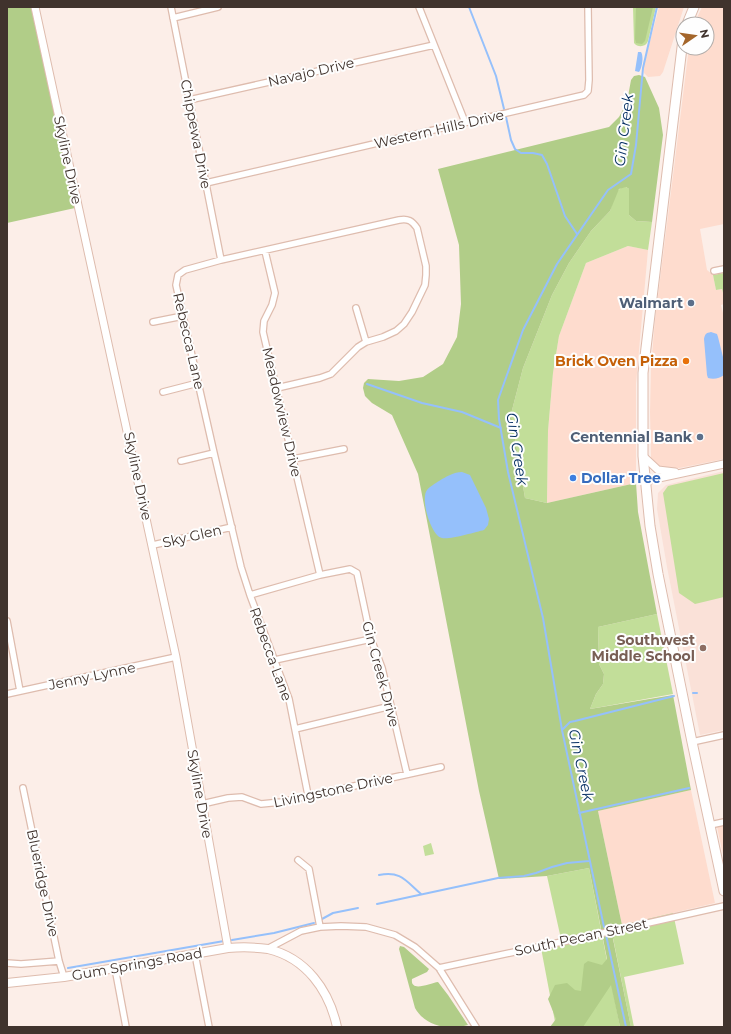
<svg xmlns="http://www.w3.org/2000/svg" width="731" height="1034" font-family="Montserrat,sans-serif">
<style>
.built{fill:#fedcce}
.education{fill:#fae1d8}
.green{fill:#c2de99}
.forest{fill:#b1cd88}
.water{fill:#95c0fb}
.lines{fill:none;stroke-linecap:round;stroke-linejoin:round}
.stream{stroke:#95c0fb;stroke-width:2}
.minor-casing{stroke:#debcae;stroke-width:8}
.tertiary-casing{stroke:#debcae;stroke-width:9}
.secondary-casing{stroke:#debcae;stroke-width:10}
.primary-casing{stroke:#debcae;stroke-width:11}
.minor{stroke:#fff;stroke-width:5.5}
.tertiary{stroke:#fff;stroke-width:7}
.secondary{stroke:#fff;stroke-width:8}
.primary{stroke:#fff;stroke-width:9}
.service-dot{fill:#5c6f8a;stroke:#fefefe;stroke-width:1.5}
.food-dot{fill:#e8710a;stroke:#fefefe;stroke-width:1.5}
.shop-dot{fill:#3f7fe0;stroke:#fefefe;stroke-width:1.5}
.education-dot{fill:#8d6e63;stroke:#fefefe;stroke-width:1.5}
.labels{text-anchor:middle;stroke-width:4;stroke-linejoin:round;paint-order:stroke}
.street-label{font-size:14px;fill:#40332d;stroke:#fefefe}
.service-label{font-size:14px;font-weight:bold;fill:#4e5e75;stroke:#fefefe;text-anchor:end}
.food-label{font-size:14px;font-weight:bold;fill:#c56008;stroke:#fefefe;text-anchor:end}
.shop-label{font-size:14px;font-weight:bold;fill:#366cbe;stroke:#fefefe;text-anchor:start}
.education-label{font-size:14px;font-weight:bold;fill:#785e54;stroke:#fefefe;text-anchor:end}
.water-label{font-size:15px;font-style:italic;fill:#083165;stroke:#fefefe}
</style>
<rect width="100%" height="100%" fill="#fceee8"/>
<path class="built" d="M659,7h25l-21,65 -3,4 -12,1 -4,-4 -1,-5z
M702,7h22v217l-24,5 7,41 6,5 3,15 6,-1 2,8v7l-3,1 3,12v142l-49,10 -17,-2 -7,-8 -1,-47 1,-46 4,-46 33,-265 1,-7h18v-24h-13z
M628,246l20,4 -12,134v99l-89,20 1,-72 5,-58 6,-37 27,-73z
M691,790l24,113 -93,22 -24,-114z
M724,825v30h-1l-6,-28z"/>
<path class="education" d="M724,471v259l-24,5 -33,-168 -10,-58 1,-16 8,-8z"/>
<path class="green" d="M633,7h23l-8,34c-2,6 -10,7 -14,2z
M622,187h4l3,2 1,3 -1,23 7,6 16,1 -4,28 -20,-4 -42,17 -27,73 -6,37 -5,58 -1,72 -22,-5 -14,-84 12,-46 29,-73 17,-32 22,-32 19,-20 6,-19z
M724,273v24l-2,-8 -6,1 -3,-15z
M724,473v124l-29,7 -16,-11 -16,-100 5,-7z
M657,614l16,80 -83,15 6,-15 7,-10 1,-10 -5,-10 -1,-37z
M431,843l3,11 -9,2 -2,-10z
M589,868l12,62 -40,9 -14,-63z
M673,913l11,51 -60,13 10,50h-3l-18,-89 9,-13z
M602,935l18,92h-64l-15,-79z"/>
<path class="forest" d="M7,7h24l44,201 -68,15z
M636,7h17l-8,34 -3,3 -6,-1 -1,-4z
M639,75l6,2 14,31 4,27 -11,87 -16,-1 -7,-6v-26l-3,-2 -7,2 -9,22 -19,20 -22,32 -17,32 -29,73 -12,46 14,84 22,5 89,-20 2,29 19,102 -59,13 1,37 5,10 -1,10 -7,10 -6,15 83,-14 18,95 -93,21 24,114 -9,14 18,88h-11l-9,-42 -28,42h-33l6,-8 -8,-20 7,-14 12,-2 8,7 6,1 3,-27 4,-3 14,4 5,-6 -18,-91 -42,8 -48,3 -20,-88 -61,-317 -26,-59 -20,-12 -7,-7 -2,-8 1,-5 4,-4 31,2 24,-4 20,-13 14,-27 4,-33 -2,-59 -21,-76 171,-42 10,-10 8,-15 4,-22 3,-4z
M400,946l4,1 25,22 -2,3 -15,7c-2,14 18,4 26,3l10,13 20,30c-20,5 -42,2 -53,-17l-16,-59z"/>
<path class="water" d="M638,52h3c3,4 1,16 -2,20l-4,-1z
M711,332l6,2 1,3 6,24v14c-4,3 -10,5 -16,3l-1,-3 -3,-36c1,-5 2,-6 7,-7z
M462,472l8,3 16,33 3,11 -1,6 -4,5c-8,2 -35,10 -42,8 -11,-2 -22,-39 -15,-48 3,-4 18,-13 23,-15 4,-2 8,-3 12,-3z"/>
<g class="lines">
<path class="stream" d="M469,7l27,69 8,33
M506,117l5,23 4,9 6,4h12l9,2 5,9 18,52 12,18
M367,384l55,19 40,9 39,16
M693,693h4
M563,729l7,-7 5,-1 99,-25
M579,813l110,-25
M379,875c22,-4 26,5 42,19
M377,904l121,-26 26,-2 12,-3 16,-6 15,-4 22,-2
M322,919l11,-6 25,-5
M604,927l-42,-197 -19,-112 -35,-146 -9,-53 -1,-19 25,-70 34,-66 51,-74 23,-16 5,-29 7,-77 14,-61
M606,935l20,92
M232,940l42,-7 40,-10
M68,968l156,-27"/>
<defs>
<path id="minor" d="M171,7l50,253
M419,7l46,115
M173,18l45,-11
M189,100l245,-55
M206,183l378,-88 4,-4 1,-11 -1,-73
M265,251l10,42 -3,12 -8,16 -1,11 57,243
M714,271l10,-2
M356,308l10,34
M153,322l30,-6
M277,388l43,-10 11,-4 27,-27 8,-5 17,-5 13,-6 8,-7 8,-12 13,-27 1,-10v-9l-9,-38c-5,-7 -9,-10 -18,-8l-178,40 -36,10 -7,5 -2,10 38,168 27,114 9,28 39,104 19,96
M163,392l35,-9
M293,459l51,-10
M181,461l33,-8
M153,545l79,-18
M250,595l70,-20 30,-6 7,4 14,66 11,29 25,106
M7,621l13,70
M275,660l96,-21
M7,694l169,-37
M295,729l96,-23
M692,742l32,-7
M23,788l36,173 5,16
M202,804l26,-6 14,-1 19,7 20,-2 160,-35
M710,825l14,-3
M298,860l11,9 11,58
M267,949l34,-18 19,-4 21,-1 25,1 29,8 20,12 24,21 37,59
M195,954l14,73
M7,963l14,1 38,-3
M115,968l11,59
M439,968l160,-34 125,-28"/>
<path id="tertiary" d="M35,7l141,650 52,291
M643,456l15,14 17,2
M645,481l79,-17"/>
<path id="secondary" d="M7,983l57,-6 164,-29c13,-1 26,-1 40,1 38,9 61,41 69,78"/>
<path id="primary" d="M687,24l7,-17
M683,39l-40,334v83l7,70 8,48 34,168 32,149"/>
</defs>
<use href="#minor" class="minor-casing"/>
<use href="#tertiary" class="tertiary-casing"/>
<use href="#secondary" class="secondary-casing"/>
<use href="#primary" class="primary-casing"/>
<use href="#minor" class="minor"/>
<use href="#tertiary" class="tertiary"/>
<use href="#secondary" class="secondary"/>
<use href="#primary" class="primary"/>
</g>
<g class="service-dot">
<circle cx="691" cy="303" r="4"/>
<circle cx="700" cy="437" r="4"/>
</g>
<circle class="food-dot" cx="686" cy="361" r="4"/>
<circle class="shop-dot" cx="573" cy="478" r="4"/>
<circle class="education-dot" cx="703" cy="648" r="4"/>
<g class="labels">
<g class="street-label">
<text transform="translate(311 72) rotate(-13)" y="5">Navajo Drive</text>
<text transform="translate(439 129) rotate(-13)" y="5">Western Hills Drive</text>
<text transform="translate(196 134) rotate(79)" y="5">Chippewa Drive</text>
<text transform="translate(68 160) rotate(78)" y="5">Skyline Drive</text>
<text transform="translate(189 341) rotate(77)" y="5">Rebecca Lane</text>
<text transform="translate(282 412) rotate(77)" y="5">Meadowview Drive</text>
<text transform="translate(138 476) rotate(78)" y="5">Skyline Drive</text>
<text transform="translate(192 536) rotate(-13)" y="5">Sky Glen</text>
<text transform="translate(271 654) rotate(70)" y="5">Rebecca Lane</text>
<text transform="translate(381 674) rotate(75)" y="5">Gin Creek Drive</text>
<text transform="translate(92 676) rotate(-12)" y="5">Jenny Lynne</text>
<text transform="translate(333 790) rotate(-12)" y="5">Livingstone Drive</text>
<text transform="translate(200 794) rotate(80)" y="5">Skyline Drive</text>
<text transform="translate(43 883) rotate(78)" y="5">Blueridge Drive</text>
<text transform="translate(581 937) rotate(-12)" y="5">South Pecan Street</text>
<text transform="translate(137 964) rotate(-10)" y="5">Gum Springs Road</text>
</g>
<g class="service-label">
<text x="683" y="308">Walmart</text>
<text x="692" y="442">Centennial Bank</text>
</g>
<g class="food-label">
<text x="678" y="366">Brick Oven Pizza</text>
</g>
<g class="shop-label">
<text x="581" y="483">Dollar Tree</text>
</g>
<g class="education-label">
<text x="695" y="645">Southwest<tspan x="695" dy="16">Middle School</tspan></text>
</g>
<g class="water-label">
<text transform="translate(624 130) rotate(-83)" y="5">Gin Creek</text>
<text transform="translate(517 449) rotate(81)" y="5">Gin Creek</text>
<text transform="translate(581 765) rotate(78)" y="5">Gin Creek</text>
</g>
</g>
<rect width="731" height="1034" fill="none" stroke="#40332d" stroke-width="16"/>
<g transform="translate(695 36) rotate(77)"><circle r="19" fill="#fefefe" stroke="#b2adaa"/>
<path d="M0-3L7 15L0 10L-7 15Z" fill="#a4662b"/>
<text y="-6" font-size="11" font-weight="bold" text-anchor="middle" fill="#40332d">N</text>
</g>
</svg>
